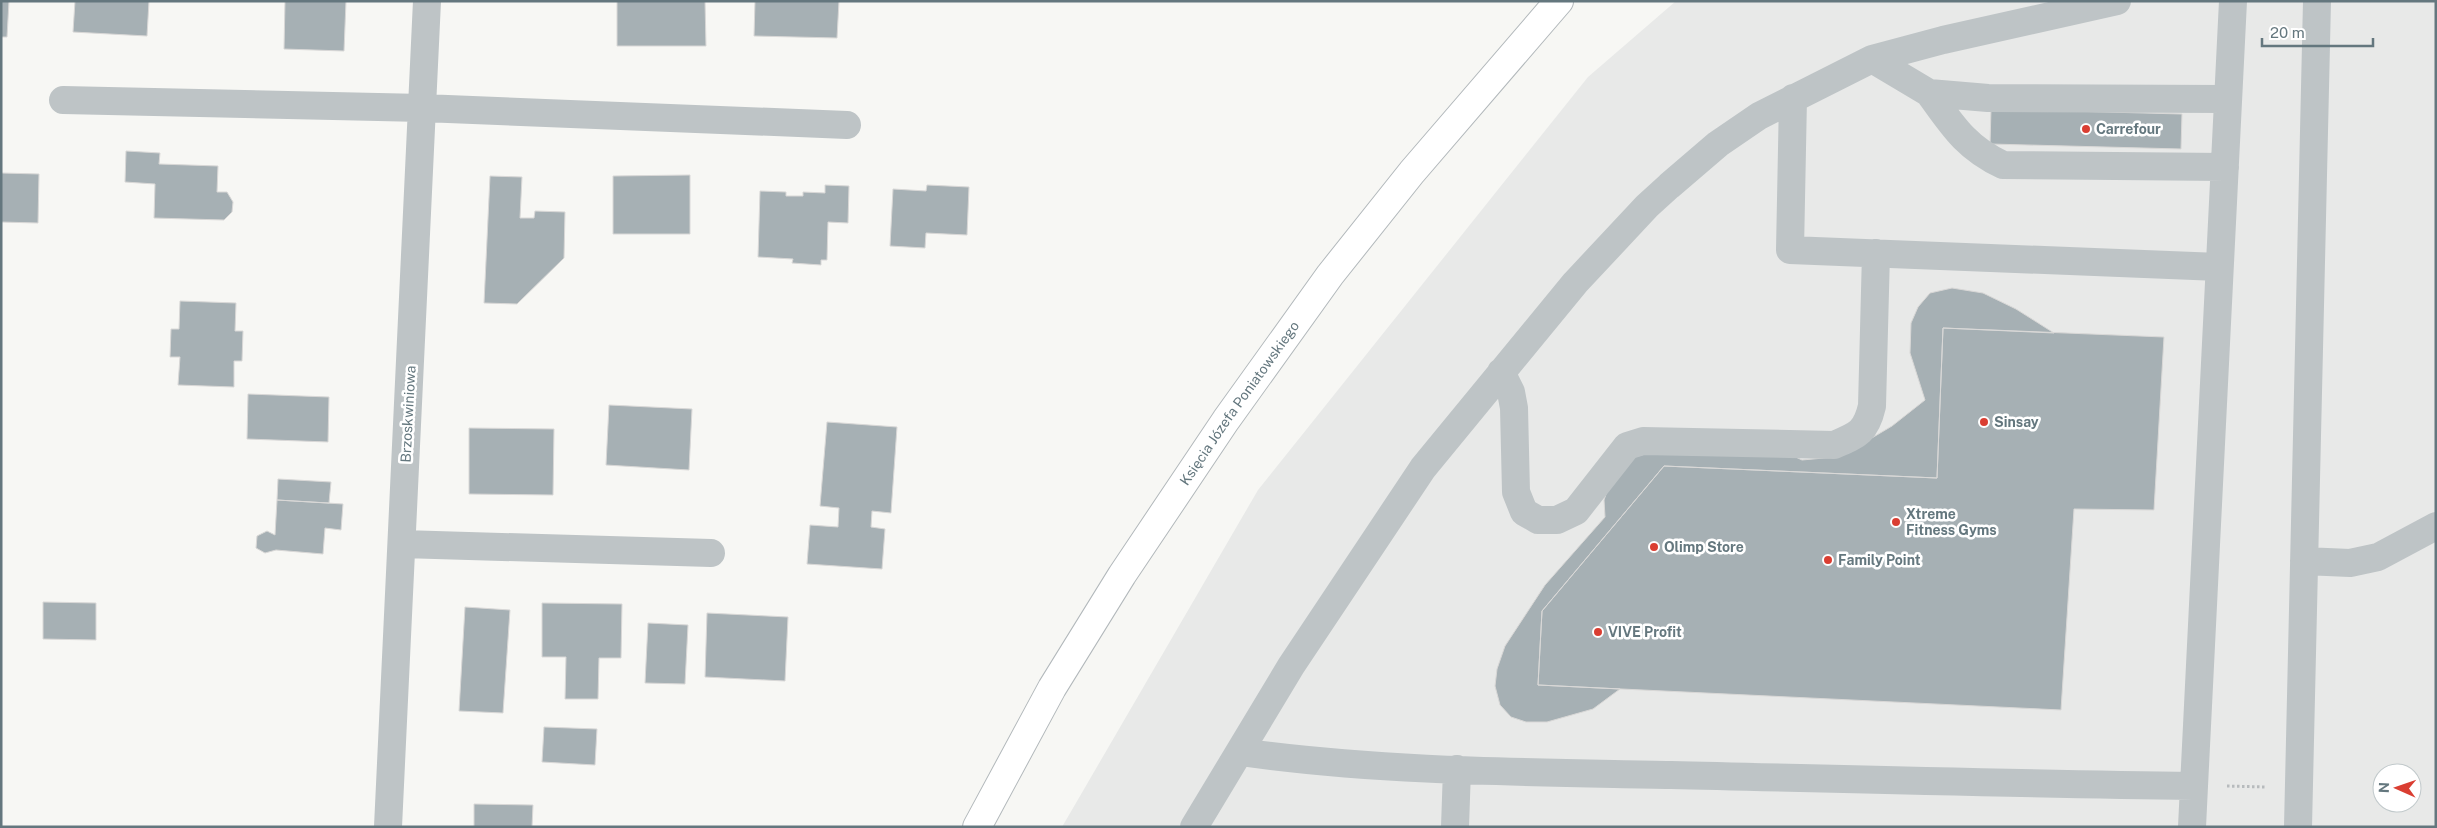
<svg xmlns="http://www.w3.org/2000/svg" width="2437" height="828" font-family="'Public Sans',sans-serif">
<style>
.built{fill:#e8e9e8;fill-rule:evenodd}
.building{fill:#a6b0b4;stroke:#d9d8d7}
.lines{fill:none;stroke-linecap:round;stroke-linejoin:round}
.major-casing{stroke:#b2b8bb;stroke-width:30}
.path{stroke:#b7bbbd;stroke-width:3;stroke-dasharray:2.5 2.5;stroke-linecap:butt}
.minor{stroke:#bec4c6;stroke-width:28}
.major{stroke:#fff;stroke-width:28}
.poi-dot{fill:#da3e32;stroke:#fff;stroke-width:2}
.labels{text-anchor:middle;stroke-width:5;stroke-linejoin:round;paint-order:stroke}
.poi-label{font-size:14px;font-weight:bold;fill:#64777e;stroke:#fff;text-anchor:start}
.street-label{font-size:14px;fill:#64777e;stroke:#fff}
</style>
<rect width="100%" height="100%" fill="#f7f7f4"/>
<path class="built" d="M1676,1h760v826h-1374l196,-337 330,-413zM2382,773h30v30h-30z"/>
<path class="building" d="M1,1h8l-2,36h-6z
M75,1h74l-2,35 -74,-4z
M285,1h61l-2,50 -60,-2z
M617,1h88l1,45h-89z
M755,1h84l-2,37 -83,-2z
M1991,109l191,5 -1,35 -191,-5z
M126,151l34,2 -1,11 59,2 -1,26h10l6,10 -1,10 -8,8 -70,-2 1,-34 -30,-2z
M1,173l38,1 -1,49 -37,-1z
M690,175v59h-77v-58z
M490,176l32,1 -2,41h14l1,-7 30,1 -1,46 -47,46 -33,-1z
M825,185l24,1 -1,37 -20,-1 -1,38h-6v5l-29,-2 1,-4 -35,-2 2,-66 26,1v4h17v-4l22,1z
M927,185l42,2 -2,48 -41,-2 -1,15 -35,-2 3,-57 33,2z
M1952,288l31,5 33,16 38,24 -111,-5 -6,150 -273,-12 -122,145 -4,74 82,4 -27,20 -46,13h-21l-15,-5 -11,-12 -5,-19 2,-17 8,-23 40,-61 60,-68 -1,-17 5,-14 19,-27 88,-26 69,19 17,8 33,-3 25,-12 32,-19 33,-26 -15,-47 1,-30 7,-16 12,-14z
M180,301l56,2 -1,28h8l-1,30h-8v26l-56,-2 2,-28h-10l1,-28h8z
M1943,328l221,9 -10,173 -80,-1 -13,201 -523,-25 4,-74 122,-145 273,12z
M248,394l81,3 -1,45 -81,-3z
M609,405l83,4 -3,61 -83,-5z
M827,422l70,5 -6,86 -19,-2 -1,16 14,2 -3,40 -75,-5 3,-39 28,2 1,-19 -19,-2z
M469,428l85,1 -1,66 -84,-1z
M278,479l53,3 -2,21 -52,-3z
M277,500l66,4 -2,26 -16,-2 -2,26 -47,-4 -11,3 -9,-5 1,-12 10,-5 8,4z
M43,602l53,1v37l-53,-1z
M542,603l80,1 -1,54h-22l-1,41h-33l1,-42h-24z
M465,607l45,3 -7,103 -44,-2z
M707,613l81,4 -3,64 -80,-4z
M648,623l40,2 -3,59 -40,-1z
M544,727l53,2 -2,36 -53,-3z
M474,804l59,1 -1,22h-58z"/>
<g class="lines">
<defs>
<g id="major">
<path id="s1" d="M977,827l75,-139 70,-113 104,-155 104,-145 82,-103 147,-171"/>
</g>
</defs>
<use href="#major" class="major-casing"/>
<path class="path" d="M2227,786l39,1"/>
<path class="minor" d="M1872,59l57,34 59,5 238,1
M1929,93c23,32 37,55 74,72l222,2
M1793,98l-3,152 429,17
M63,100l360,8 424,17
M1501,372l10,20 3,16 2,84 8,20 14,8h19l19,-9 51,-65 16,-5 191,4c24,-10 32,-13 38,-39l4,-153
M402,544l309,9
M2304,561l46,2 28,-6 58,-31
M1240,752c142,20 288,20 431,23 174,4 349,9 523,11l39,-785
M388,827l39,-826
M1194,827l97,-161 132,-198 152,-185 72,-77 22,-20 49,-42 41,-28 113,-57 71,-19 174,-39
M1455,827l2,-58
M2192,827l2,-41
M2298,827l19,-826"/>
<use href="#major" class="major"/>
</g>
<g class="poi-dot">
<circle cx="2086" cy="129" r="5"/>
<circle cx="1984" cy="422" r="5"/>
<circle cx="1896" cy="522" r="5"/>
<circle cx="1654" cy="547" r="5"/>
<circle cx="1828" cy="560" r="5"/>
<circle cx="1598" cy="632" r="5"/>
</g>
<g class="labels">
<g class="poi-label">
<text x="2096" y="134">Carrefour</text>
<text x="1994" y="427">Sinsay</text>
<text x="1906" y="519">Xtreme<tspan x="1906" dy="16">Fitness Gyms</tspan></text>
<text x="1664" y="552">Olimp Store</text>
<text x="1838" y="565">Family Point</text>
<text x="1608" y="637">VIVE Profit</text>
</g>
<g class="street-label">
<text dy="5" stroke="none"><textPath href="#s1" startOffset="499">Księcia Józefa Poniatowskiego</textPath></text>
<text transform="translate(408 414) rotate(-87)" y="5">Brzoskwiniowa</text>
</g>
</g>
<rect width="2437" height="828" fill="none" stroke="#64777e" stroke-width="5"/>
<g transform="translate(2397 788) rotate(272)"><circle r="24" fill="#ffffff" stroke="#c1c9cb"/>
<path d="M0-4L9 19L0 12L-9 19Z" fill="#da3e32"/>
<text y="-8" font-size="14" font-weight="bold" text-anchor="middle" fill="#64777e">N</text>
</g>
<path d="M2262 38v8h111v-8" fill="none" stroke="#64777e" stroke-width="2.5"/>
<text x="2270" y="38" font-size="15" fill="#64777e" stroke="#ffffff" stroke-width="4" paint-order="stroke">20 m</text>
</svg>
